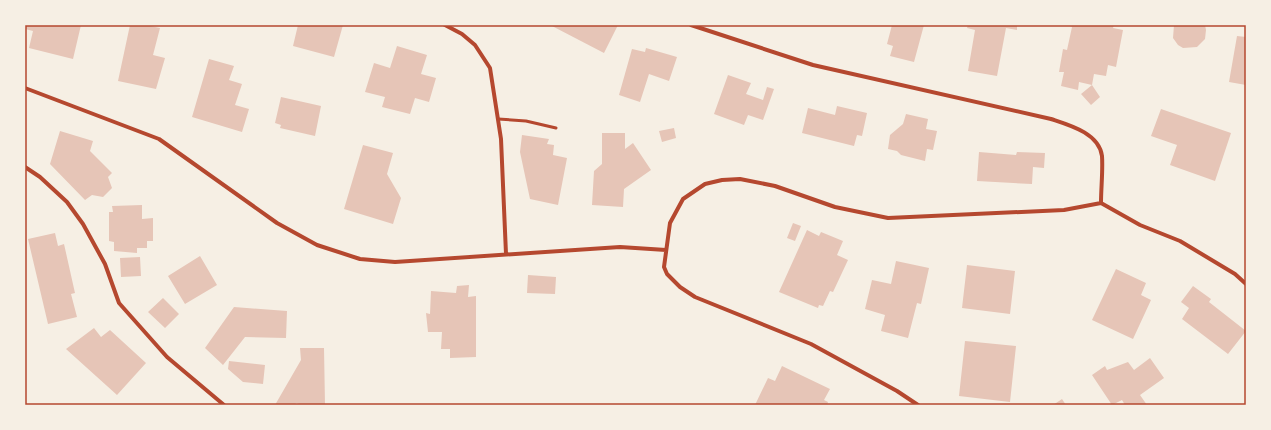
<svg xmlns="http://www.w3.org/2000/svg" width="1271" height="430" font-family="Karla,sans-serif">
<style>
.building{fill:#e6c5b7}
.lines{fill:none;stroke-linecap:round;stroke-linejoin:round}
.service{stroke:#b5482f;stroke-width:3}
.minor{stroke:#b5482f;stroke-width:4}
.neatline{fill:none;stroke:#b5482f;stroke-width:1.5}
</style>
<rect width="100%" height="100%" fill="#f6efe4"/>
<path class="building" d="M25,25h56l-8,34 -44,-11 4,-17 -8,-2z
M130,25h15l15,3 -7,27 12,3 -9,31 -38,-8z
M298,25h45l-9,32 -41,-11z
M552,25h66l-14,28 -52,-27z
M892,25h32l-10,37 -24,-6 3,-10 -6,-2z
M968,25h49v5l-11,-2 -9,48 -29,-5 7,-41 -8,-2z
M1067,25h47l-1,3 10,2 -7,37 -8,-2 -2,11 -12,-2 -2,11 -13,-3 -1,8 -17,-4 3,-14h-5l4,-23 4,1 5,-23z
M1174,25h31l1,5 -1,9 -8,8 -14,1 -5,-3 -5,-7z
M1237,36l9,1v48l-17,-3z
M397,46l30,9 -6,19 15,4 -7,24 -14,-4 -5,16 -28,-7 3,-10 -20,-5 9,-29 16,5z
M646,48l31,9 -8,24 -20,-7 -9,28 -21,-7 13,-46 13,3z
M209,59l25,7 -5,14 13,4 -7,21 14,4 -7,23 -50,-15z
M728,75l23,8 -5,11 17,6 4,-13 7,2 -11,31 -15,-5 -4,10 -30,-11z
M1092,85l8,12 -9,8 -10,-11z
M281,97l40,9 -6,30 -35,-8 1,-3 -6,-2z
M837,106l30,7 -5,23 -5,-1 -3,11 -52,-13 6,-25 27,7z
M1161,109l70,24 -16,48 -45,-16 7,-20 -26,-9z
M906,114l22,5 -2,10 11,2 -4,19 -6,-1 -2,12 -24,-6 -4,-4 -9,-2 2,-14 13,-11z
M674,128l2,10 -14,4 -3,-11z
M60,131l33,10 -3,10 22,22 -4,4 4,11 -9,9 -11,-2 -7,5 -35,-36z
M602,133h23v16l8,-6 18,27 -27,19 -1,18 -31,-2 2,-34 8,-7z
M522,135l27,4 -2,5 7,1 -1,10 14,3 -9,47 -28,-6 -10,-47z
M363,145l30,8 -6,21 14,24 -8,26 -49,-15z
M979,152l37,3 1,-3 28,1 -1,15 -11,-1 -1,17 -55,-3z
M142,205v14l11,-1v23h-6v7h-10v5l-23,-2v-9l-5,-1v-29h4l-1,-6z
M793,223l8,3 -6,15 -8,-3z
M807,230l12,6 2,-4 22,9 -6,14 11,5 -15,32 -3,-1 -7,15 -4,-1 -1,3 -39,-16z
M55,233l3,13 6,-2 11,49 -4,1 6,23 -29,7 -20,-85z
M200,256l17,29 -32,19 -17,-28z
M140,257l1,19 -20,1 -1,-19z
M896,261l33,7 -8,36 -4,-1 -9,35 -27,-7 4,-16 -20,-6 7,-29 19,4z
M967,265l48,6 -5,43 -48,-6z
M1116,269l30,14 -5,12 10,5 -18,39 -41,-19z
M528,275l28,2 -1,17 -28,-1z
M469,285l-1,12 8,-1v61l-26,1v-9h-9l1,-17h-14l-2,-19 4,1 1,-23 25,2 1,-7z
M1193,286l18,13 -2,3 37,29 -18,23 -46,-35 7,-11 -8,-6z
M163,298l16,16 -14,14 -17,-16z
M234,307l53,4 -1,27 -41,-1 -22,28 -18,-17z
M94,328l7,9 9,-7 36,33 -29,32 -51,-46z
M965,341l51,5 -6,56 -51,-6z
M300,348h24l1,57h-23l-6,-2 -1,2h-20l26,-45z
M1150,358l14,20 -24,17 7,10h-22l-3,-5 -10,5 -20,-30 13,-9 2,4 21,-8 6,8z
M229,361l36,4 -2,19 -20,-2 -15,-13z
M782,366l48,23 -6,11 4,2 -1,3h-72l13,-27 7,3z
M1062,399l4,6h-13z"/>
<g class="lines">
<path class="service" d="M498,119l28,2 30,7"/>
<path class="minor" d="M445,25l17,9 13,11 15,23 11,71 5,115
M691,25l122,40 238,54c18,6 48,14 51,37 1,15 -1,32 -1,47
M25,88l134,51 118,84 40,22 43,14 35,3 225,-15 46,3
M25,167l15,10 27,25 16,22 22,40 14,39 48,54 57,48
M918,405l-21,-14 -86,-47 -116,-47 -15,-10 -13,-13 -3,-7 6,-44 13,-24 22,-15 17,-4 18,-1 35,7 60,21 53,11 176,-8 37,-7 39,22 40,16 55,33 11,10"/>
</g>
<rect width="1271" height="430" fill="none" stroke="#f6efe4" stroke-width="52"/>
<rect x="26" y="26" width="1219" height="378" class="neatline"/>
</svg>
